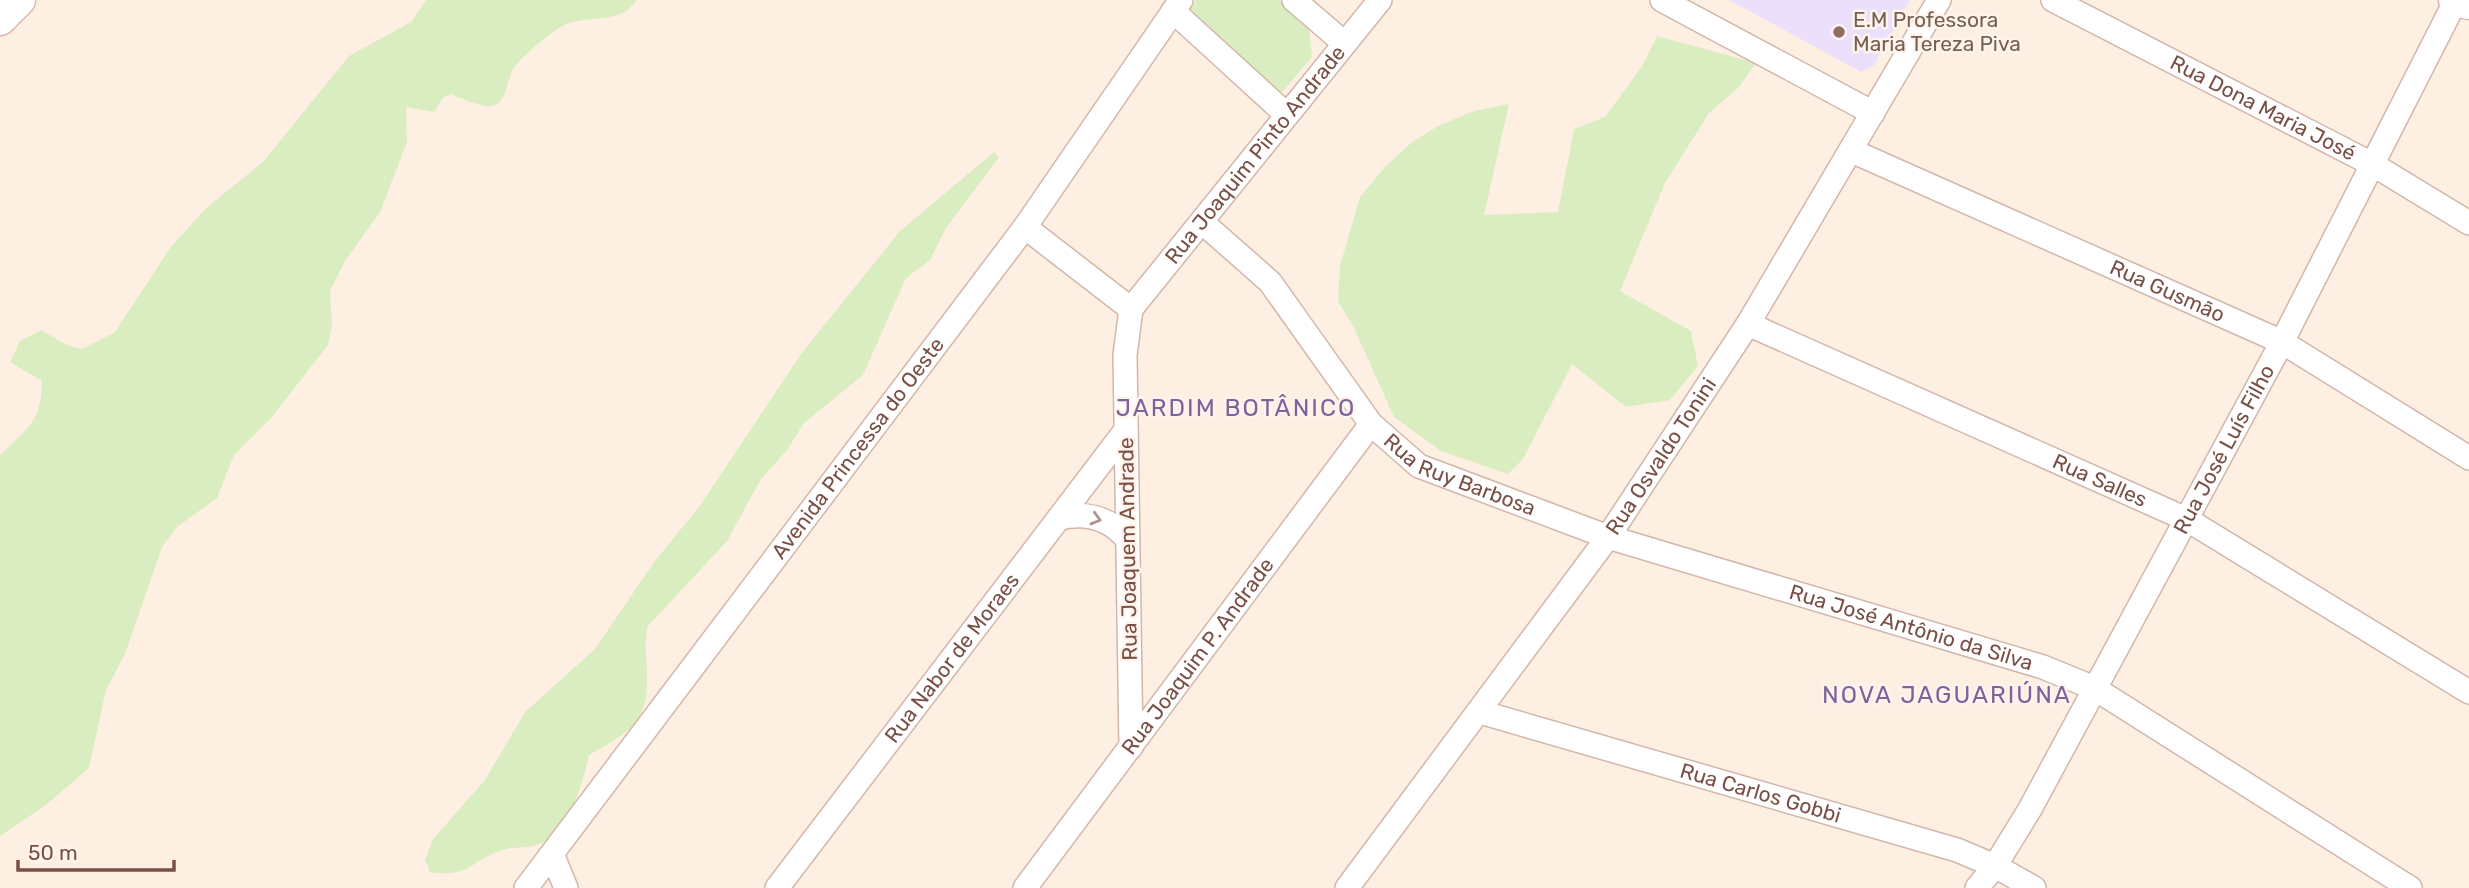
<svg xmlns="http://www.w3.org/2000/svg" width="2469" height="888" font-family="Rubik,sans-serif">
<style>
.education{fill:#ecdffb}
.green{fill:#daedc0}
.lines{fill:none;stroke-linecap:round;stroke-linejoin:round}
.street-casing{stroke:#d3b6aa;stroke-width:26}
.secondary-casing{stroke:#d9b6aa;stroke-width:35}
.street{stroke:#fff;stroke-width:23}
.secondary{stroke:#fff;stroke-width:32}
.oneway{stroke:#af9590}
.education-dot{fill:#8d6e63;stroke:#fff4eb;stroke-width:2.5}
.labels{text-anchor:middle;stroke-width:5;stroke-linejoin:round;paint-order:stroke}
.education-label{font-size:21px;fill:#785e54;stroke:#fff4eb;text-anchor:start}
.street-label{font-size:21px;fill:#794f46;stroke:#fff4eb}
.quarter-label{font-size:24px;letter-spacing:2px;fill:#7e619d;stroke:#fff4eb}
</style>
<rect width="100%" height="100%" fill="#feefe3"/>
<path class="education" d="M1729,0h181l-36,65 -13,7z"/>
<path class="green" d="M426,0h211c-19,28 -52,12 -78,28 -10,6 -43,33 -47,43 -5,10 -5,27 -15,33 -11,7 -35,-6 -46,-10l-8,4 -9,14 -28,-5 1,35 -27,70 -35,49 -15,30 2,34 -4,20 -57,73 -37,37 -17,43 -40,29 -15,20 -37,107 -19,36 -17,78 -43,37 -46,31v-381c27,-26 42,-34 42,-74l-32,-19 10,-21 21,-11 26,15 15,4 33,-17 55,-84 36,-40 57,-46 86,-106 62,-34z
M1196,0h83l30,29 3,28 -34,40 -92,-83z
M1657,36l99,27 -18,25 -29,25 -44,70 -45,108 71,40 7,35 -28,34 -44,7 -54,-43 -49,95 -15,15 -67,-23 -47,-34 -40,-89 -16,-27 2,-35 20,-69 24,-29 27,-25 27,-17 36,-15 35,-7 -25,111 74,-3 16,-83 31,-12 37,-51z
M994,152l5,5 -53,71 -16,32 -24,18 -43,97 -59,48 -17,27 -26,29 -34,62 -79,85c-4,15 -2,29 -1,45 3,51 -18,61 -58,84 -6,28 -19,74 -47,88 -13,6 -30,3 -43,8 -31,13 -33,27 -69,21l-5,-12 8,-21 52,-59 40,-68 70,-63 59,-87 45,-55 102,-153 99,-123z"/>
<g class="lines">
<defs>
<g id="street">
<path d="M1294,0l50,43"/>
<path d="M1662,0l211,113"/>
<path id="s1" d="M2053,0l319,164 97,59"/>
<path d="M1173,11l114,104"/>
<path id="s2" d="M1852,151l430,191 187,116"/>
<path id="s3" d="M1202,222l68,60 101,142 48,42 189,71 435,130 51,21 316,200"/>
<path d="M1025,227l106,82"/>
<path id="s4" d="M1131,309l249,-309"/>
<path id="s5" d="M1748,324l438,195 283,173"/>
<path d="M1059,518c26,-6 50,-1 68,21"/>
<path id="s6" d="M1480,712l477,138 38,16 39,22"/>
<path d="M1131,747l-6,-392 6,-46"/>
<path d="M552,854l14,34"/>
<path id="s7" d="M526,888l499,-661 156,-227"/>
<path id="s8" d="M777,888l349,-458"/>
<path id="s9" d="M1025,888l346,-464"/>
<path id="s10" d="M1347,888l261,-351 140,-213 191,-324"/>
<path id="s11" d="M1977,888l18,-22 35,-57 252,-467 174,-342"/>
</g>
<path id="secondary" d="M2455,0l14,3
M0,19l19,-19"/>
</defs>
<use href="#street" class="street-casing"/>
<use href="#secondary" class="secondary-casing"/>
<use href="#street" class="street"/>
<use href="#secondary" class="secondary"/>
</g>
<defs><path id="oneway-chevron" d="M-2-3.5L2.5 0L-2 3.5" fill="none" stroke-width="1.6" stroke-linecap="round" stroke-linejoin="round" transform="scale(1.75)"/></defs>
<use class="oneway" href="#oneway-chevron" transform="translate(1096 519) rotate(16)"/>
<circle class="education-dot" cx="1839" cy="32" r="7"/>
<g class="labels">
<g class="education-label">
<text x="1853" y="27">E.M Professora<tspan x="1853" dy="24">Maria Tereza Piva</tspan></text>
</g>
<g class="street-label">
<text dy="7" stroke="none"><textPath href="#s1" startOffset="236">Rua Dona Maria José</textPath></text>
<text dy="7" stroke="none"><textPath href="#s4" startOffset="198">Rua Joaquim Pinto Andrade</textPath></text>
<text dy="7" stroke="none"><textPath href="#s2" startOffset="345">Rua Gusmão</textPath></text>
<text dy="7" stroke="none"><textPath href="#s7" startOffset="551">Avenida Princessa do Oeste</textPath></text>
<text dy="7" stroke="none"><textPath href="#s11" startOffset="504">Rua José Luís Filho</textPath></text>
<text dy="7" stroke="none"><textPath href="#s10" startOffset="534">Rua Osvaldo Tonini</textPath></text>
<text dy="7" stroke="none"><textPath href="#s3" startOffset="369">Rua Ruy Barbosa</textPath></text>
<text dy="7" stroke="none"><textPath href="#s5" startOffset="385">Rua Salles</textPath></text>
<text transform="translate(1128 549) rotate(-91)" y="7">Rua Joaquem Andrade</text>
<text dy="7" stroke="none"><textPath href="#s3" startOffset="847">Rua José Antônio da Silva</textPath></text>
<text dy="7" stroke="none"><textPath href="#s9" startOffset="289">Rua Joaquim P. Andrade</textPath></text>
<text dy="7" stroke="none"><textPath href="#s8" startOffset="289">Rua Nabor de Moraes</textPath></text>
<text dy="7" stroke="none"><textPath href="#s6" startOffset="292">Rua Carlos Gobbi</textPath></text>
</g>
<g class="quarter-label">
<text x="1236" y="416">JARDIM BOTÂNICO</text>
<text x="1947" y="703">NOVA JAGUARIÚNA</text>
</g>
</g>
<path d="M18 860v10h156v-10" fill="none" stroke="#794f46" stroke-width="3.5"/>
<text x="28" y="860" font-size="21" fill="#794f46" stroke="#fff4eb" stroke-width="5" paint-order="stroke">50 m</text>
</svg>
